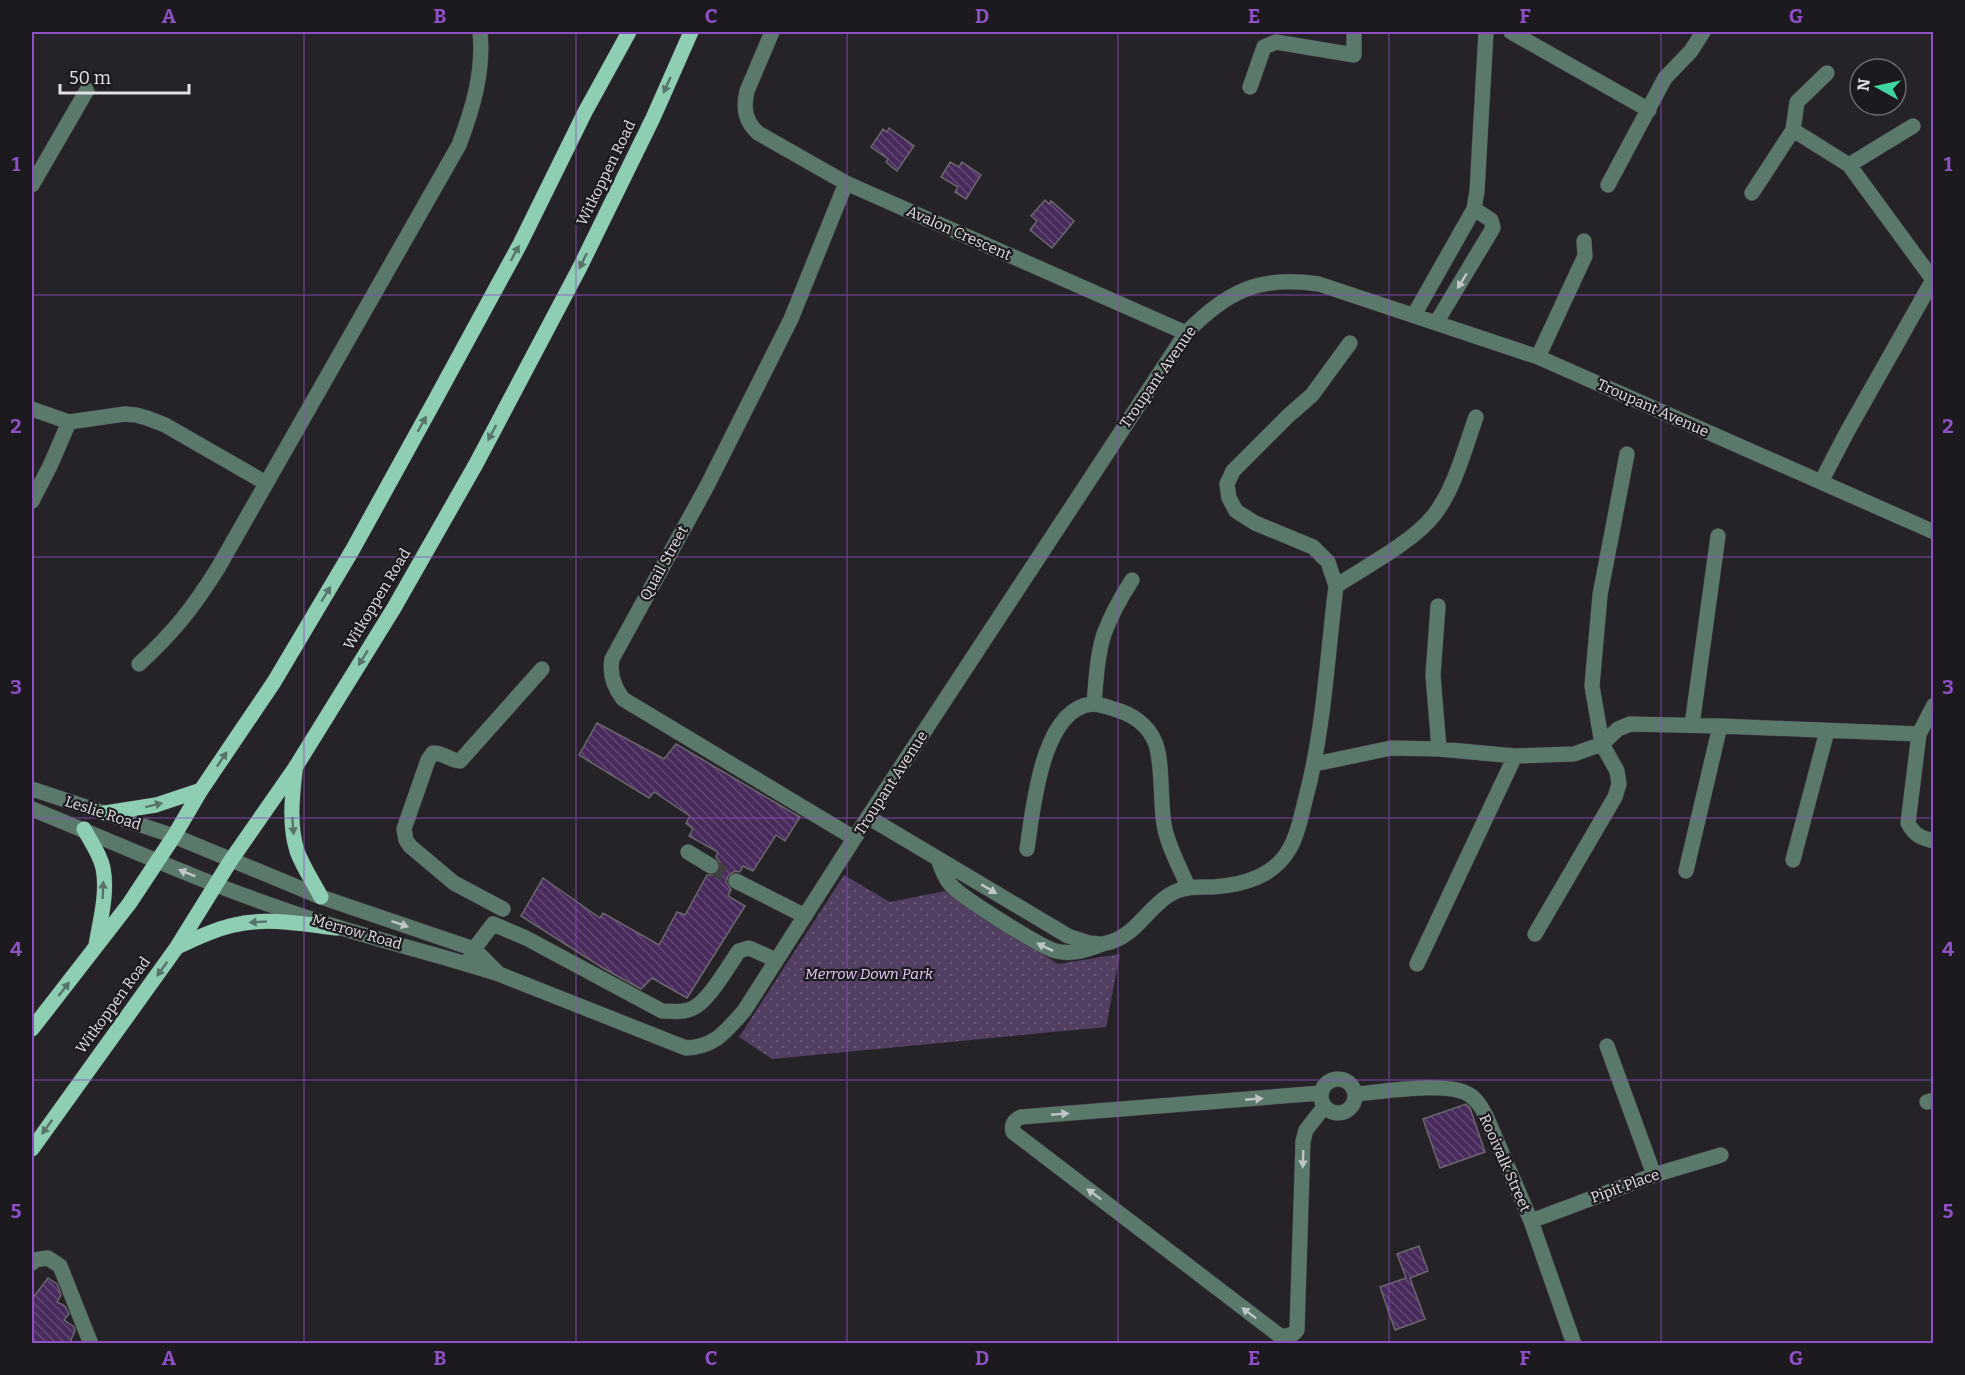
<svg xmlns="http://www.w3.org/2000/svg" width="1965" height="1375" font-family="Bitter,serif">
<style>
.park{fill:url(#park-dots)}
.building{fill:url(#building-back-hatch);stroke:#6a676d;stroke-width:1.5}
.lines{fill:none;stroke-linecap:round;stroke-linejoin:round}
.minor-tunnel{stroke:#423f44;stroke-width:15;stroke-dasharray:15 8;stroke-linecap:butt}
.minor-casing{stroke:#403d42;stroke-width:16}
.major-casing{stroke:#403d42;stroke-width:16}
.minor{stroke:#5b796b;stroke-width:15}
.major{stroke:#8eceb3;stroke-width:15}
.oneway{fill:#567469}
.oneway2{fill:#c0c6c5}
.grid{fill:none;stroke:#8f50c6;stroke-width:1.5;stroke-opacity:0.55}
.labels{text-anchor:middle;stroke-width:4.5;stroke-linejoin:round;paint-order:stroke}
.street-label{font-size:15px;fill:#e1dfe3;stroke:#1d1a1f}
.park-label{font-size:15px;font-style:italic;fill:#e8cbfc;stroke:#1d1a1f}
.neatline{fill:none;stroke:#8f50c6;stroke-width:2}
.grid-label{font-size:20px;text-anchor:middle;font-weight:bold;fill:#8f50c6}
</style>
<defs>
<pattern id="park-dots" width="8" height="8" patternUnits="userSpaceOnUse" patternTransform="scale(1.5)"><rect width="8" height="8" fill="#523e60"/><path d="M2 2h.1M6 6h.1" fill="none" stroke="#6b5977" stroke-width="1.8" stroke-linecap="round"/></pattern>
<pattern id="building-back-hatch" width="6" height="6" patternUnits="userSpaceOnUse" patternTransform="scale(1.5)"><rect width="6" height="6" fill="#492a5c"/><path d="M-1 5l2 2M0 0l6 6M5-1l2 2" fill="none" stroke="#634873"/></pattern>
</defs>
<rect width="100%" height="100%" fill="#262328"/>
<path class="park" d="M844,875l46,27 55,-11 113,73 62,-10 -14,73 -334,32 -33,-22z"/>
<path class="building" d="M889,128l25,18 -17,25 -11,-9 2,-3 -17,-12 12,-18 4,3z
M950,162l9,5 3,-5 19,13 -15,24 -11,-7 3,-5 -17,-10z
M1045,200l4,4 2,-3 23,20 -22,27 -22,-18 7,-9 -6,-5z
M597,723l67,36 12,-15 124,73 -15,24 -9,-6 -23,36 -10,-5 -3,6 -5,-1 -7,5 -2,6 5,8 -3,6 17,10 -58,92 -35,-20 -11,11 -38,-21 -82,-52 22,-38 57,40 3,-5 56,32 18,-33 8,3 22,-40h8l5,-4v-9l-4,-5 2,-5 -29,-16 4,-7 -7,-6 4,-7 -36,-24 -5,6 -70,-43z
M1466,1104l4,4 15,44 -45,16 -17,-49z
M1419,1246l9,25 -18,7 15,41 -30,11 -15,-43 26,-9 -9,-24z
M48,1278l9,6 4,11 -4,7 8,4 4,8 -5,6 10,7 1,4 -6,13h-37v-45z"/>
<g class="lines">
<path class="minor-tunnel" d="M711,866l25,15"/>
<defs>
<path id="minor" d="M772,32l-25,59c-4,18 -2,30 11,42l88,50 340,150
M1511,32l138,78
M1250,87l14,-40 12,-5 78,13v-23
M1793,130l56,35 85,116
M1849,165l64,-39
M846,183l-55,136 -84,167 -95,173c-3,15 2,28 11,40l231,139
M32,185l55,-95
M1608,185l57,-107 26,-27 12,-19
M1752,193l41,-63 4,-28 30,-29
M1414,315l60,-106 3,-18 9,-159
M1436,323l57,-95 -2,-8 -17,-11
M1538,357l47,-101 -1,-15
M32,409l37,13 -19,44 -18,35
M69,422l56,-8 11,1 11,3 18,7 101,58
M1821,482l26,-50 87,-154
M1336,586c29,-19 77,-44 98,-71 20,-25 31,-67 42,-98
M1438,606l-5,69 6,74
M139,664c34,-31 54,-56 79,-96l241,-423c14,-37 25,-74 21,-113
M1094,704c2,-23 3,-48 10,-70 7,-19 17,-37 28,-54
M1692,725l26,-189
M1919,734l-11,89c6,12 13,15 26,18
M1315,764l76,-16 48,1 76,7 59,-2 28,-10 16,-15 12,-5 90,2 199,8 15,-29
M32,789l142,47 147,61 153,52 23,23
M32,809c84,34 167,72 253,101 70,25 143,41 214,64l187,74c29,-1 40,-17 58,-37l124,-194 318,-484c41,-42 74,-58 133,-49l219,73 396,175
M868,817l200,119 21,7 12,1
M1027,849c6,-38 14,-140 65,-145 7,0 16,3 22,5 18,5 34,16 41,33 8,19 5,59 9,82 3,21 16,43 24,63
M688,852l23,14
M938,859c3,9 6,18 12,25 9,12 92,64 106,67 17,4 29,-1 44,-6 4,-2 9,-2 13,-4 26,-9 39,-40 64,-50 11,-5 24,-4 36,-4 30,-2 61,-10 77,-39 8,-14 11,-31 15,-47 19,-70 22,-143 31,-215l-8,-24 -15,-15 -58,-24 -19,-12 -7,-13 -2,-14 6,-13 55,-55 24,-21 38,-52
M1793,860l34,-129
M1686,871l34,-145
M736,881l69,35
M503,909l-49,-26 -44,-37 -4,-6 -2,-11 24,-69 5,-7c10,-1 17,8 27,8l82,-92
M1535,934l80,-137 4,-13 -2,-13 -15,-27 -10,-58 8,-91 27,-141
M470,958l4,-9 19,-25 33,14 136,73c10,0 20,2 29,-2 17,-6 37,-43 48,-58l10,-3 27,12
M1417,964l98,-208
M1607,1046l47,129
M1321 1096a17 17 0 1 1 34 0a17 17 0 1 1-34 0Z
M1321,1093l-300,24c-7,3 -10,8 -8,15l267,204c7,0 13,0 17,-6l6,-189 3,-11 18,-23
M1355,1094c28,-2 90,-13 113,0 9,5 13,13 18,22l45,105 43,123
M1927,1102l7,-2
M1531,1221l123,-46 67,-20
M32,1263l2,-3 14,-2 12,8 31,78"/>
<path id="major" d="M295,771c-3,26 -6,55 2,80 6,16 16,31 24,46
M105,813l51,-8 45,-15
M84,829c7,13 16,25 19,39 5,25 -3,53 -7,77
M177,947c18,-8 37,-18 57,-22 33,-8 69,-1 103,3
M32,1029l97,-125 45,-68 27,-46 73,-108 79,-133 81,-147 86,-158 65,-132 44,-80
M32,1149l145,-202 54,-87 64,-92 99,-160 82,-144 104,-197 73,-149 38,-86"/>
</defs>
<use href="#minor" class="minor-casing"/>
<use href="#major" class="major-casing"/>
<use href="#minor" class="minor"/>
<use href="#major" class="major"/>
</g>
<defs><path id="oneway-solid" d="M-6-.8H1V-3.2L6.5 0L1 3.2V.8H-6Z" transform="scale(1.5)"/></defs>
<g class="oneway">
<use href="#oneway-solid" transform="translate(667 85) rotate(114)"/>
<use href="#oneway-solid" transform="translate(515 253) rotate(-62)"/>
<use href="#oneway-solid" transform="translate(583 261) rotate(116)"/>
<use href="#oneway-solid" transform="translate(422 424) rotate(-61)"/>
<use href="#oneway-solid" transform="translate(492 433) rotate(118)"/>
<use href="#oneway-solid" transform="translate(326 594) rotate(-59)"/>
<use href="#oneway-solid" transform="translate(363 658) rotate(122)"/>
<use href="#oneway-solid" transform="translate(222 759) rotate(-56)"/>
<use href="#oneway-solid" transform="translate(154 805) rotate(-14)"/>
<use href="#oneway-solid" transform="translate(293 826) rotate(86)"/>
<use href="#oneway-solid" transform="translate(103 890) rotate(-88)"/>
<use href="#oneway-solid" transform="translate(258 922) rotate(177)"/>
<use href="#oneway-solid" transform="translate(162 969) rotate(126)"/>
<use href="#oneway-solid" transform="translate(64 989) rotate(-52)"/>
<use href="#oneway-solid" transform="translate(47 1127) rotate(126)"/>
</g>
<g class="oneway2">
<use href="#oneway-solid" transform="translate(1462 281) rotate(122)"/>
<use href="#oneway-solid" transform="translate(187 873) rotate(-158)"/>
<use href="#oneway-solid" transform="translate(989 889) rotate(31)"/>
<use href="#oneway-solid" transform="translate(400 924) rotate(19)"/>
<use href="#oneway-solid" transform="translate(1045 947) rotate(-154)"/>
<use href="#oneway-solid" transform="translate(1254 1099) rotate(-5)"/>
<use href="#oneway-solid" transform="translate(1060 1114) rotate(-5)"/>
<use href="#oneway-solid" transform="translate(1303 1159) rotate(92)"/>
<use href="#oneway-solid" transform="translate(1094 1194) rotate(-143)"/>
<use href="#oneway-solid" transform="translate(1249 1313) rotate(-143)"/>
</g>
<path class="grid" d="M304,32v1312M576,32v1312M847,32v1312M1118,32v1312M1389,32v1312M1661,32v1312M32,295h1902M32,557h1902M32,818h1902M32,1080h1902"/>
<g class="labels">
<g class="street-label">
<text transform="translate(606 173) rotate(-64)" y="5">Witkoppen Road</text>
<text transform="translate(959 233) rotate(24)" y="5">Avalon Crescent</text>
<text transform="translate(1158 377) rotate(-55)" y="5">Troupant Avenue</text>
<text transform="translate(1653 408) rotate(24)" y="5">Troupant Avenue</text>
<text transform="translate(664 563) rotate(-61)" y="5">Quail Street</text>
<text transform="translate(377 599) rotate(-59)" y="5">Witkoppen Road</text>
<text transform="translate(891 783) rotate(-57)" y="5">Troupant Avenue</text>
<text transform="translate(103 813) rotate(18)" y="5">Leslie Road</text>
<text transform="translate(357 932) rotate(16)" y="5">Merrow Road</text>
<text transform="translate(113 1005) rotate(-54)" y="5">Witkoppen Road</text>
<text transform="translate(1505 1163) rotate(66)" y="5">Rooivalk Street</text>
<text transform="translate(1625 1186) rotate(-20)" y="5">Pipit Place</text>
</g>
<g class="park-label">
<text x="869" y="979">Merrow Down Park</text>
</g>
</g>
<rect width="1965" height="1375" fill="none" stroke="#1d1a1f" stroke-width="66"/>
<g transform="translate(1878 87) rotate(278)"><circle r="28" fill="#1d1a1f" stroke="#6b696d" stroke-width="1.5"/>
<path d="M0-4.5L10 22L0 15L-10 22Z" fill="#40d4a2"/>
<text y="-9" font-size="16" font-weight="bold" text-anchor="middle" fill="#e1dfe3">N</text>
</g>
<path d="M60 84v9h129v-9" fill="none" stroke="#e1dfe3" stroke-width="3"/>
<text x="69" y="84" font-size="18" fill="#e1dfe3" stroke="#1d1a1f" stroke-width="4.5" paint-order="stroke">50 m</text>
<rect x="33" y="33" width="1899" height="1309" class="neatline"/>
<g class="grid-label">
<text x="169" y="23">A</text>
<text x="440" y="23">B</text>
<text x="711" y="23">C</text>
<text x="982" y="23">D</text>
<text x="1254" y="23">E</text>
<text x="1525" y="23">F</text>
<text x="1796" y="23">G</text>
<text x="16" y="171">1</text>
<text x="1948" y="171">1</text>
<text x="16" y="433">2</text>
<text x="1948" y="433">2</text>
<text x="16" y="694">3</text>
<text x="1948" y="694">3</text>
<text x="16" y="956">4</text>
<text x="1948" y="956">4</text>
<text x="16" y="1218">5</text>
<text x="1948" y="1218">5</text>
<text x="169" y="1365">A</text>
<text x="440" y="1365">B</text>
<text x="711" y="1365">C</text>
<text x="982" y="1365">D</text>
<text x="1254" y="1365">E</text>
<text x="1525" y="1365">F</text>
<text x="1796" y="1365">G</text>
</g>
</svg>
